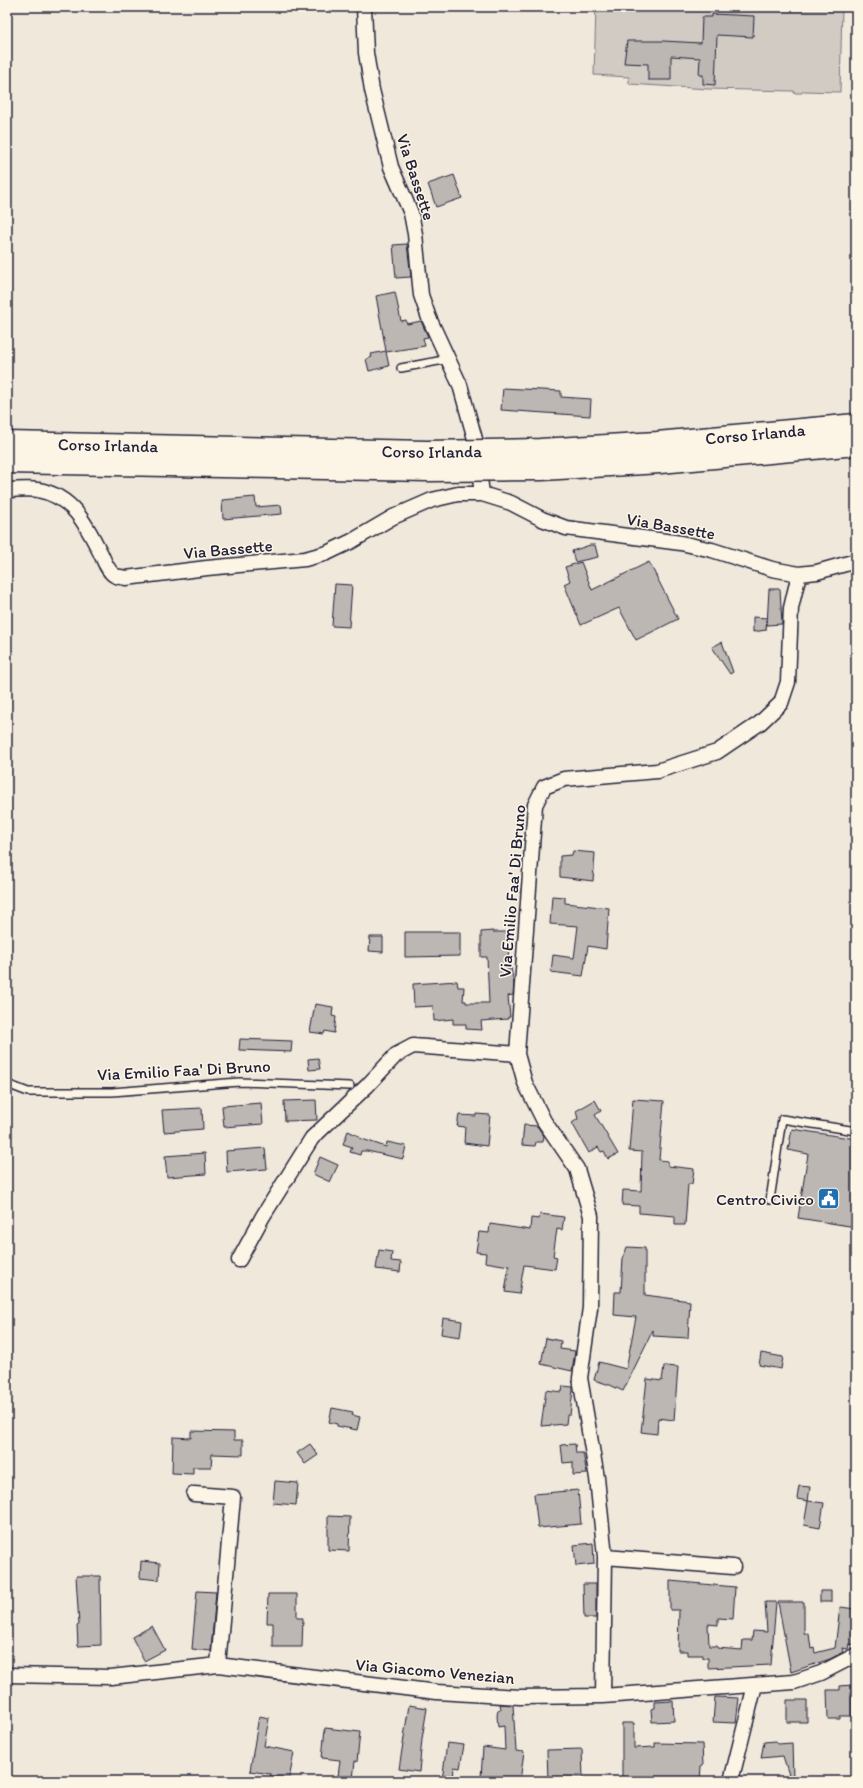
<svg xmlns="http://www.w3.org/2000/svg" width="863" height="1788" font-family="Itim,sans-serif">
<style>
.green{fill:#d1cbc3;stroke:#7a767f}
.building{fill:#bcb7b3;stroke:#22223b}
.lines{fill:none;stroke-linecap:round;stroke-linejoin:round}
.lane-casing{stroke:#22223b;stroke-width:10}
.street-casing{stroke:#22223b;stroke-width:17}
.lane{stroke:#fcf5e5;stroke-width:7}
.street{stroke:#fcf5e5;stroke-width:14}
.highway-bridge-casing{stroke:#22223b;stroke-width:25;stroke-linecap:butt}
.highway-bridge{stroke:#fcf5e5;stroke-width:22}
.labels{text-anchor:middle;stroke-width:3;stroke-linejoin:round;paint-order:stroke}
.street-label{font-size:17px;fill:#22223b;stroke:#fcf5e5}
.poi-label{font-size:17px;fill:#22223b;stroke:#fcf5e5;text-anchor:end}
</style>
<rect width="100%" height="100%" fill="#efe8db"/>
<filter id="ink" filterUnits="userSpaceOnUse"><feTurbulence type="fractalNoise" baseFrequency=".025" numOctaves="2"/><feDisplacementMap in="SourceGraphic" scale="8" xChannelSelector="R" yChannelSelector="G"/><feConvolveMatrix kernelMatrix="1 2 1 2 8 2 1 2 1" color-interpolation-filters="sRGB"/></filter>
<g filter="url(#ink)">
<path class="green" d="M596,7h246l-2,85 -37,-1 -1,2h-8v-2l-86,-2 -79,-5v-7l-35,-2z"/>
<path class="building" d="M712,14l42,2 -1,21 -36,-2 -2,50 -12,-1v-9h-4l1,-17 -29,-2v24h-23v-16l-24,-1 3,-22h36l38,2 1,-26h10z
M454,175l8,23 -26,9 -8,-23z
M407,244l4,33 -15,1 -3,-33z
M395,292l6,29 5,-1 1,4 14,-3 7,16 -5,1 2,8 -39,6 3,14 -20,5 -3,-12 6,-2 -1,-3 15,-3 -10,-55z
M503,388l58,3v6l30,2 -1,17 -89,-6z
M255,497l1,10 25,-2 1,9 -59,5 -1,-19z
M590,545h5l3,12 -23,5 -3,-11z
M581,562l11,28 57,-28 29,57 -42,21 -17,-32 -38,17 -17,-41 6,-3 -5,-14z
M335,584l17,1 -3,42 -17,-1z
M769,589h11l2,35 -15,1z
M753,617l14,1 -1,12 -13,2z
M722,642l11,30 -3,2 -18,-27z
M573,851l22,2 -2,28 -33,-4v-21l12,-1z
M552,896l13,1v6l44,5 -3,41 -18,-3 -5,30 -32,-4 2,-17 21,3 4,-32 -28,-2z
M493,931v1h16l-1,37 3,-1 3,16 -1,11 -5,1 2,21h-2v2l-27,2 1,9 -16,-1v-5h-13v-5l-19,2 -1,-15 -19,1 -1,-23 44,-3 1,6h6l-1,14h3v2h23l-2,-46h-6v-25z
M405,932h55v24l-55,1z
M370,937h13v15l-14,-1z
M315,1004l18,3 -1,9 4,1 -2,16 -9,-2 -1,3 -14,-2z
M240,1039l52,2 -1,11 -52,-2z
M318,1058l2,11 -11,1 -1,-11z
M633,1099l31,2 -5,59 9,1v5l26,3 -2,15h-4l-3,41h-10v-9l-36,-3v-7l-17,-1 1,-15 18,1 1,-39 -13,-1z
M316,1100l1,20 -32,1 -1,-20z
M595,1100l6,11 -6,4 23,39 -10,5 -4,-8 -3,1 -3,-5 -9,6 -17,-30 6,-4 -2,-8z
M261,1103l2,21 -39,3 -2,-21z
M202,1108l1,21 -39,3 -2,-22z
M476,1114l14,1 -3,31 -23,-3 1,-16 -8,-1 2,-11 17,1z
M524,1125l13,1 7,10 -1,6h-7l-1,4 -13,-1z
M792,1129l64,10v88l-58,-9 10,-64 -20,-4z
M348,1131l11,5v2l27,9 1,-5 19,4 -3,13 -36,-8h-6l-1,4 -10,-3 2,-5 -9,-3z
M265,1148l2,21 -40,3 -1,-21z
M205,1153l1,21 -39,3 -2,-21z
M320,1157l18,8 -8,17 -17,-8z
M540,1214l24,3 -2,13 -5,-1 -4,27 4,1 -2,12 -31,-4 -5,29 -14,-2 4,-26 -24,-4 1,-9 -10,-1 3,-20 10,1 1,-9 40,6 1,-12 8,1z
M627,1247l18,1v47l45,6 -2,37 -35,-2v-6l-30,61 -13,-6 -16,-5 5,-18 27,7 10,-52 -22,-2 1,-23h6l2,-34z
M379,1250l13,2 -1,9 10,1 -1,10 -24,-3z
M443,1318l19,3 -2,16 -19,-3z
M546,1338l15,3 -1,8 15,2 -3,20 -31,-7z
M761,1353l22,4 -2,12 -22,-4z
M664,1366l14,1 -4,53 -16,-2 -1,16 -16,-2 6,-53 15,2z
M563,1386l10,1v3l-3,25h-3l-1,9 -25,2 5,-36 16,2z
M332,1408l21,4 -1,3 8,2 -3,13 -20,-4v-2l-8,-2z
M191,1431l43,1v8h9v15l-31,-1 -1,13h-18v7l-21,-1 1,-36 18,1z
M310,1444l8,11 -13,9 -8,-11z
M575,1444l1,9h7l4,21 -14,1v-13l-10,1 -2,-18z
M275,1481l23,2 -2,22 -23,-2z
M799,1486l11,1 -2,14 16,2 -4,25 -16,-3 4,-24 -11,-2z
M578,1490l3,34 -43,4 -4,-34z
M328,1516l22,1 -1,34 -21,-1z
M593,1543l1,21 -18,2 -2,-21z
M141,1561l19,2 -1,17 -19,-2z
M76,1576h24l1,69 -23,1 -1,-21h2z
M670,1581l65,6 -2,32 -15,-1v7l-10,-1 1,22h8v2l25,2 1,-10h9l1,-9 14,1 -2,-30h11l-5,63 -63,3v-10h-5v-3h-16v-4h-9l1,-41h-9z
M583,1584h13v34h-12z
M197,1591l19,1 -5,59 -19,-2z
M820,1591h11v11h-11z
M268,1594h29v24h6l-1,29h-29v-24h-6z
M778,1602h26v32h5l2,15 3,-1 1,5 20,-5 5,-41 16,2v25h-2l-1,11 -4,-1 -1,5 -6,-1 1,4 -13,7 -39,13z
M152,1626l13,24 -21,11 -12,-24z
M852,1685v31h-12v3h-12l-1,-29h13v-4z
M715,1697l24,1 -3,25 -23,-1z
M787,1700h20v22h-20z
M673,1701l1,20 -22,1 -1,-13 4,-1v-6z
M500,1704l13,1 3,46 8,1 -4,29 -39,-3 2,-31 22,3 -1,-24 -6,1 -1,-11 1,-6 3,-1z
M409,1705l18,3 -5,31 -3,33 -20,-3z
M259,1716l10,2 -5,28 30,6 -5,28 -19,-4 1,-2 -21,-3z
M622,1723h12v25l21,-1v-4l47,1 1,21 -2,1 -1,15h-78z
M325,1728l35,4 -3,30 -2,-1 -2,18 -15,-2 2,-17 -18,-2z
M776,1741l2,3 14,-1 1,35h-3l-7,-22 -22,2 3,-16z
M447,1743l17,2 -4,23 -6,-1 -1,14h-11z
M582,1749l1,30 -35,1 -1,-30z"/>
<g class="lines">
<defs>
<path id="lane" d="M401,368l48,-9
M7,1084l21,8h84l127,-10 111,4
M770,1200l12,-81 74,12"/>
<path id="street" d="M364,7l2,46 6,37 19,77 20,46 4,21 6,61 8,23 31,67 15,54 7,55
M7,490c10,0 21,-2 31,0 35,6 49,36 63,64 3,7 7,17 13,21 3,2 8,2 12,3l81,-10 98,-9 22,-6 25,-12 41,-24 39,-17 26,-6h24l29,9 31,16 24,9 115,15 31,7 60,19 27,5 18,-2 39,-11
M239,1260l24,-44 49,-78 55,-52 29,-31 17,-9 104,8
M194,1494l39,3 -15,168
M605,1557l128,10
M7,1675l104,2 107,-12 219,27 83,5 83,-1 191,-14 27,-9 35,-18
M603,1696l2,-139 -8,-79 -17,-100 10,-70 1,-92 -14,-47 -33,-48 -19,-38 -8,-29 18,-249 9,-18 20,-8 93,-8 60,-19 43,-29 21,-20 7,-21 3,-74 8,-34
M731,1781l24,-96"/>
</defs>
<use href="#lane" class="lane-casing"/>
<use href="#street" class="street-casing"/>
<use href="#lane" class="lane"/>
<use href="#street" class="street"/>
<defs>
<g id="highway-bridge">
<path id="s1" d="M7,443l420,9 113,-2 117,-7 199,-18"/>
<path d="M7,462l421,8 114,-1 118,-7 196,-18"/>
</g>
</defs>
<use href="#highway-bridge" class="highway-bridge-casing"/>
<use href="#highway-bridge" class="highway-bridge"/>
</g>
</g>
<defs>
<symbol id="civic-square" viewBox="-11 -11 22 22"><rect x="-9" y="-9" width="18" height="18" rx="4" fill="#1f6fb2" stroke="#fcf5e5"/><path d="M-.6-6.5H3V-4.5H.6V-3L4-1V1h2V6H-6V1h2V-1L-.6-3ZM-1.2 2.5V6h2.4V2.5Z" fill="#fff"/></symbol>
</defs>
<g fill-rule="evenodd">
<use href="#civic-square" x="816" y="1186" width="25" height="25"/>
</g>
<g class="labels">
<g class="street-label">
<text transform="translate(416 177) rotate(72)" y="6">Via Bassette</text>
<text dy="6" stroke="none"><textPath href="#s1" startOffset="749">Corso Irlanda</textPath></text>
<text dy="6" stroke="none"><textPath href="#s1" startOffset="101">Corso Irlanda</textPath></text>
<text dy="6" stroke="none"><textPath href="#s1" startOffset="425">Corso Irlanda</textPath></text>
<text transform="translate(671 526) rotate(10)" y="6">Via Bassette</text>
<text transform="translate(228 549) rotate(-5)" y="6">Via Bassette</text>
<text transform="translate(512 891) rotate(-85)" y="6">Via Emilio Faa' Di Bruno</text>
<text transform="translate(184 1070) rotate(-3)" y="6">Via Emilio Faa' Di Bruno</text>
<text transform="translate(435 1671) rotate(5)" y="6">Via Giacomo Venezian</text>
</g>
<g class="poi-label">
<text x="814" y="1205">Centro Civico</text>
</g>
</g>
<rect width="863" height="1788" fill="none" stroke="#fcf5e5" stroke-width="24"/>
<rect x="12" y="12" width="839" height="1764" fill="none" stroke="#22223b" stroke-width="1.5" filter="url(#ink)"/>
</svg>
